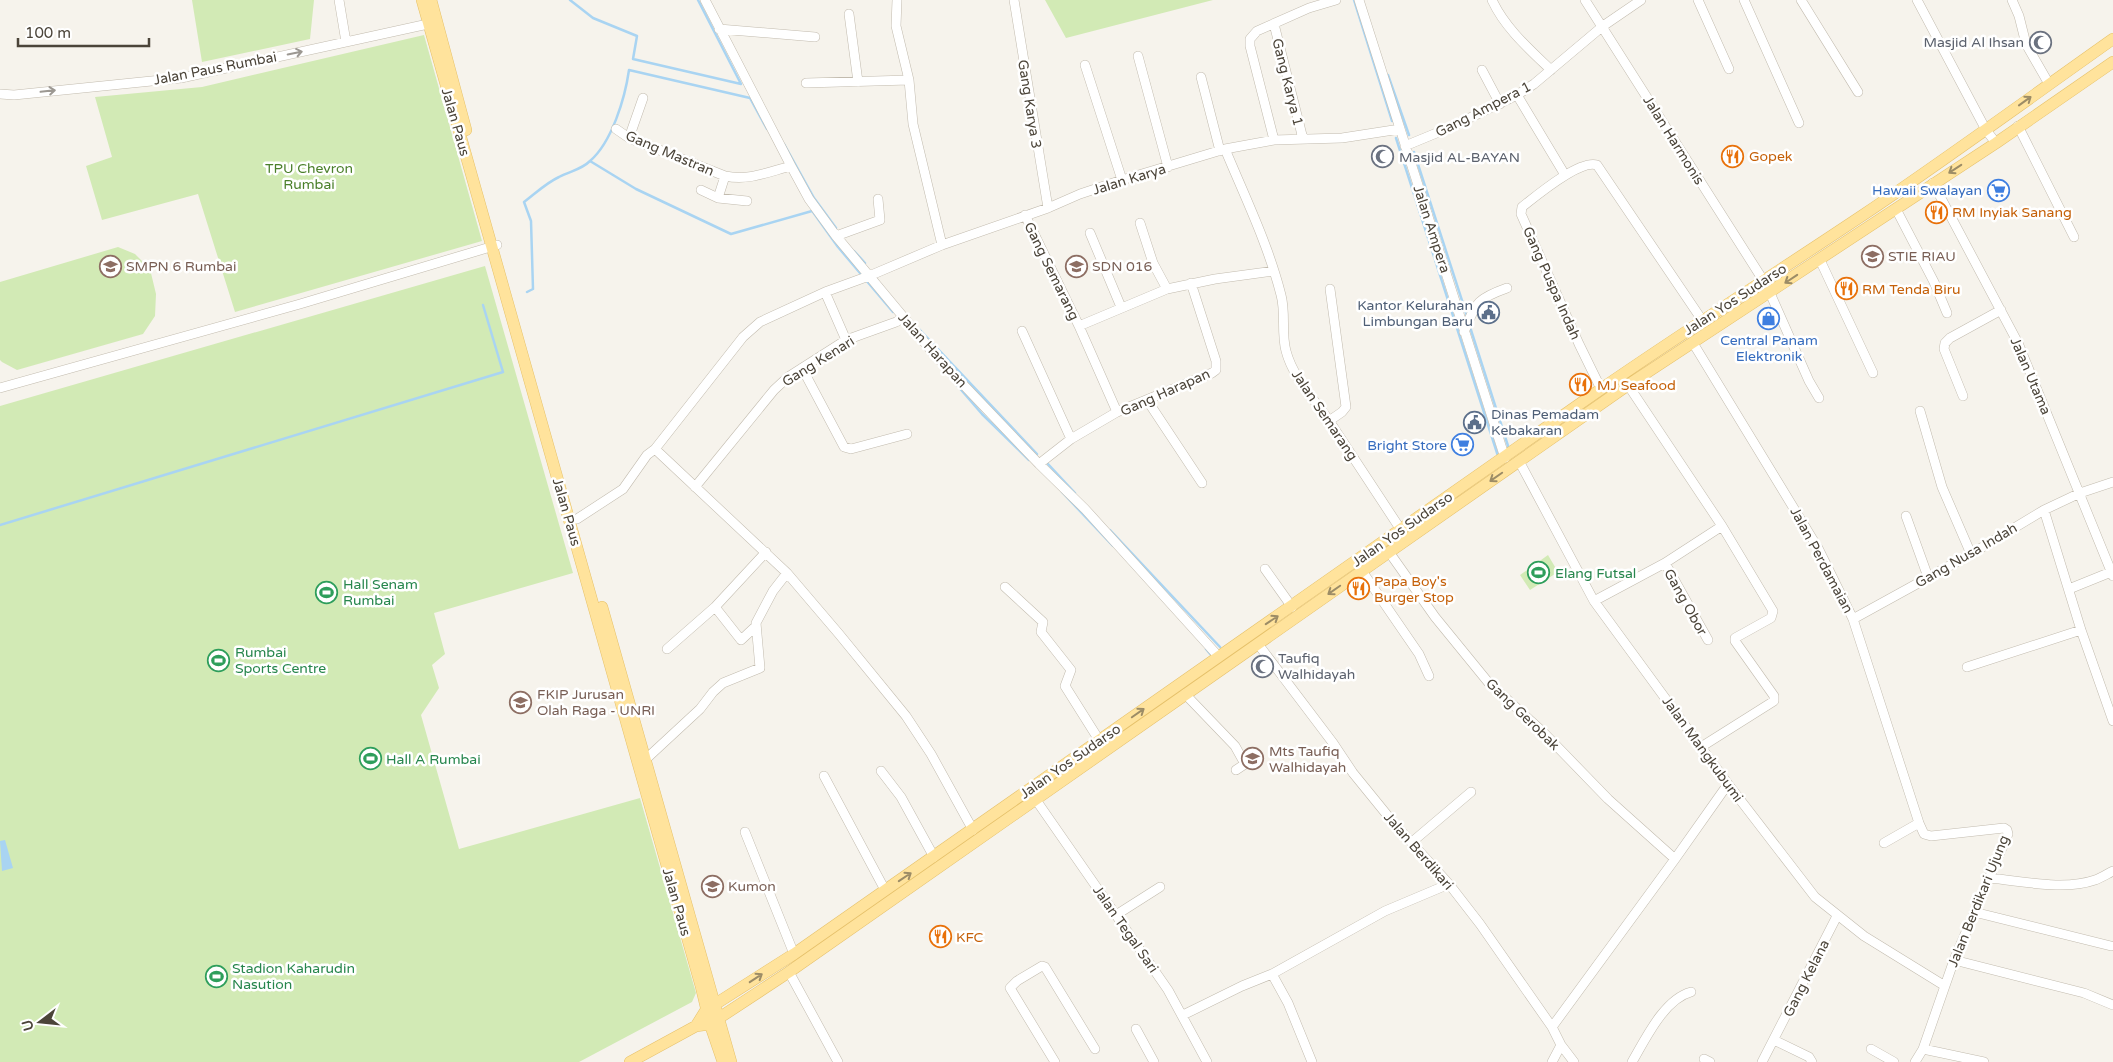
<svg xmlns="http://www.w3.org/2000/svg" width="2113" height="1062" font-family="'Varela Round',sans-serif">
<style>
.green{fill:#d2eab5}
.water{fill:#a9d4f2}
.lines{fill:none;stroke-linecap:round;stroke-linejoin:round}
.stream{stroke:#a9d4f2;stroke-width:2.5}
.minor-casing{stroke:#c2bbae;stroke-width:10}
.major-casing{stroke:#e6c16a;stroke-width:12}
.minor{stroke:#fff;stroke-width:9}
.major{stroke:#ffe39c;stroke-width:11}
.oneway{stroke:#9c9892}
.oneway2{stroke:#9c8c66}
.labels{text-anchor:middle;stroke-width:5;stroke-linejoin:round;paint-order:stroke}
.worship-label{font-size:14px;fill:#5b616d;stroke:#fff;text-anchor:start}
.street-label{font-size:14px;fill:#4b4439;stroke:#fff}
.food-label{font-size:14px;fill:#c56008;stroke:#fff;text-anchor:start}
.park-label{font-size:14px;fill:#4a7f2a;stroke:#fff}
.shop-label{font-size:14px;fill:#366cbe;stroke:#fff;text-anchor:end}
.education-label{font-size:14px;fill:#785e54;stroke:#fff;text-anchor:start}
.service-label{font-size:14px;fill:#4e5e75;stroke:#fff;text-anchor:end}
.leisure-label{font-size:14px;fill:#27864d;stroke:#fff;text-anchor:start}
</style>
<rect width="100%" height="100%" fill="#f6f3ec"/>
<path class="green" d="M192,0h122l-4,39 -108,23z
M1045,0h168l-147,38z
M424,35l58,206 -247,71 -37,-118 -96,26 -16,-54 26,-9 -17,-60 107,-10z
M118,247l17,7 15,15 6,25 -1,22 -12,18 -126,36 -15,-8 -2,-2v-78z
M485,266l88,307 -139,40 11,41 -13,11 7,23 -18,27 38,134 181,-51 56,195 -4,9 -113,60h-579v-656z
M1548,555l10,17 -28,18 -10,-15z"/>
<path class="water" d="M5,840l8,28 -11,3 -2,-30z"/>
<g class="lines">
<path class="stream" d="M570,0l23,18 44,18 -4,23 108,25
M698,0l43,84
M1354,0l38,121
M1388,75l21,60
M1396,138l102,318
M784,144l30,54 22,30
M1414,152l53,164
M590,161l46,28 95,45 81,-23
M813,212l25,35 55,65
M854,251l11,12
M527,292l6,-3 -2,-68 -7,-19c12,-9 22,-19 35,-25 11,-6 22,-7 31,-16 22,-19 35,-63 39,-91l121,28 17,31
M1470,327l39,122
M919,329l118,125
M944,370l38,44 47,46
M1048,464l27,29
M1062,492l51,54
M0,525l503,-153 -20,-67
M1110,530l110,117
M1206,649l5,6"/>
<defs>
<path id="minor" d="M339,0l7,42
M705,0l86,166 18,33 27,37 99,119 104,109 46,45 134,148
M897,0l-1,26 13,54 4,44 29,121
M1014,0l34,208
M1359,0l146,458
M1492,0c13,28 37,49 59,70
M1585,0l178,280
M1698,0l31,69
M1744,0l55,123
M1801,0l57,92
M1917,0l69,130 10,13
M2012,0l7,16 7,28 23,40
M849,14l9,68
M1274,24l29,115
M719,29l96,8
M1138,56l30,111
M1085,65l37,115
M1482,70l18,34
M1201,77l19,74
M806,83l103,-3
M0,94l14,1 167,-17 247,-54
M1517,95l48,80
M2018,126l56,111
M616,129l13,9 96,38c24,5 43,-4 66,-10
M629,138l14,-40
M1274,140l-24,-94v-7l7,-8 52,-23 27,-8
M1405,146l46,-19 66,-32 17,-11 69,-58 38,-26
M1225,149c20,48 43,95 56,146 5,18 0,38 5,56 7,27 29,49 44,71 24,36 47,72 71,108
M1933,183l85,160 95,233
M701,190l17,8 29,3
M718,198l7,-22
M1896,209l38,73 13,31
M1025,215l54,111 38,86
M1140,223l13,40 14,26
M1090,233l31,74
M836,236l44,-16 -2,-21
M1820,260l53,113
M825,292l21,48
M1770,293l39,88 10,17
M1079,326l88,-37 48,-10 59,-8
M1022,331l49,108
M1464,332c12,-29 12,-33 43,-44
M1693,343l125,205 35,71 66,204 5,11 7,2 73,-8 3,2 1,4 -54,126 -31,89 -8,13
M802,368l42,79 7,2 56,-15
M1628,385l94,141 51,85 -2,7 -36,20v3l39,55v5l-73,46
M0,388l300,-84 197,-59
M1601,389l-22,-45 -58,-130 1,-7c14,-11 58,-48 75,-42l105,155
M1963,396l-19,-47 1,-6 5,-5 51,-28
M1147,400l55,83
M1920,411l22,76 29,67
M1329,421l13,-9 4,-5 -16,-118
M655,449l132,124 52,61 67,82 25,38 42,76
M1519,461l75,140 134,183 87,113 49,39 81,50
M1039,464l32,-25 46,-27 95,-39 4,-3v-9l-25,-78
M695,487l79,-97 14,-13 58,-37 50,-18 7,-4
M2044,510l37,120 32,91
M1906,516l22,61
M577,519l46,-30 24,-34 8,-6 88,-112 17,-15 65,-30 44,-16 73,-31 106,-37 32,-14 42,-14 103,-31 49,-9 68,-2 58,-9
M1389,552l46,65 53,65 55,50 65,67 67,60
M1665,563l43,77
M1265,569l27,38
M1362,571l57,83 10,22
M1005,587l38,35 -2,10 30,38 -6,16 34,54
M2069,589l42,-17
M1594,601l71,-38 57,-37
M1853,619l118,-65 73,-44 36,-17 33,-11
M756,626l-15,14 -26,-33 51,-55
M1258,644l75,99 20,30 39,48 57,63 31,40 72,103 9,18 13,17
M667,649l48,-42
M1967,667l114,-37
M1185,694l50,52 10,18 -9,6
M646,759l54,-50 13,-17 10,-9 37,-15 -4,-45 17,-32 14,-18
M881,771l20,26 33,60
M824,776l61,114
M1036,800l132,190 39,72
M745,832l49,122
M1412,842l59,-50
M1884,843l35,-20
M1989,878c34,3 74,13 106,2 6,-2 12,-6 18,-9
M1974,912l137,34
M1116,915l44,-28
M1954,960l130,33 29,12
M789,972l49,90
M1272,974l16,29 24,59
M1183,1015l59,-29 30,-12 113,-63 64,-27
M1552,1027l123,-168 53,-75
M1136,1029l18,33
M1774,1040l35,17 3,5
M1871,1049l23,13
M1923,1049l61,13
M1704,1059l6,3
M1055,1062l-45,-74 7,-7 25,-15 3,1 50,82
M1552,1062l9,-17
M1632,1062c13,-22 32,-63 59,-70
M1762,1062l75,-146"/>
<path id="major" d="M422,0l279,986 9,38 13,38
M431,0l35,130
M602,607l129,455
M696,1026l10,-16 88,-56 807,-565c87,-60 177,-117 265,-176 83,-56 165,-116 247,-174
M630,1062l66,-36 14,-2 79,-52 839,-587 368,-242 117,-81"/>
</defs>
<use href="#minor" class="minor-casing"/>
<use href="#major" class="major-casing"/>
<use href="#minor" class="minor"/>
<use href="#major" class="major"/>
</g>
<defs><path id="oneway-shaft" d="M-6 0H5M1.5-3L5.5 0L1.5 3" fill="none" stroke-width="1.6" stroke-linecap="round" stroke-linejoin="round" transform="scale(1.25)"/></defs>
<g class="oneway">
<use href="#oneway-shaft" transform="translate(295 53) rotate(-12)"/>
<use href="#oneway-shaft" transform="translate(48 91) rotate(-6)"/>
</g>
<g class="oneway2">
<use href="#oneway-shaft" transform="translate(2025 101) rotate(-36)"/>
<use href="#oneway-shaft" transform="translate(1955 169) rotate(147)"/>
<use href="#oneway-shaft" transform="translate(1791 279) rotate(146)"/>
<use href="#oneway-shaft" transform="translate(1496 477) rotate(145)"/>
<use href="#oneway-shaft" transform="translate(1334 590) rotate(145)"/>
<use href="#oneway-shaft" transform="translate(1272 620) rotate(-34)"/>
<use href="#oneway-shaft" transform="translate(1138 713) rotate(-35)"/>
<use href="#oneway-shaft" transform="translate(905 877) rotate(-34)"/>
<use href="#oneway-shaft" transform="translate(756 978) rotate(-33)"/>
</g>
<defs>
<symbol id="mosque-ring" viewBox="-11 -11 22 22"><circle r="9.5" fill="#fff" stroke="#6b7280" stroke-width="1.5"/><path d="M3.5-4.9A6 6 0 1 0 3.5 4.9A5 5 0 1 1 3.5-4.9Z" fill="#6b7280"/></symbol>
<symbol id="restaurant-ring" viewBox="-11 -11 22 22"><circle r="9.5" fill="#fff" stroke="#e8710a" stroke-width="1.5"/><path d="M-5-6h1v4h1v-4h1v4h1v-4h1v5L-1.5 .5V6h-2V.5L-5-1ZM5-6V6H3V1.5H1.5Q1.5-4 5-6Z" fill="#e8710a"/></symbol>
<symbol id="supermarket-ring" viewBox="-11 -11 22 22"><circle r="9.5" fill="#fff" stroke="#3f7fe0" stroke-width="1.5"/><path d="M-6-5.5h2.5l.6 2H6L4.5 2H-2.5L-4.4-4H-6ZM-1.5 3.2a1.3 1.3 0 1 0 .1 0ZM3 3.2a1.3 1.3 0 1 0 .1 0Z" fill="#3f7fe0"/></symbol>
<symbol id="school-ring" viewBox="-11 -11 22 22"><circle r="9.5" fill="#fff" stroke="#8d6e63" stroke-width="1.5"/><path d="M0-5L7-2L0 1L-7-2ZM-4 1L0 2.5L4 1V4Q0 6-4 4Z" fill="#8d6e63"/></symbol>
<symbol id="civic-ring" viewBox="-11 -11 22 22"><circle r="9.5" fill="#fff" stroke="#5c6f8a" stroke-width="1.5"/><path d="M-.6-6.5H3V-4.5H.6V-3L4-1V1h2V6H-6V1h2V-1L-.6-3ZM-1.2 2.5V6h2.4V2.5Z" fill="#5c6f8a"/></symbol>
<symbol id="shop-ring" viewBox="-11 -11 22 22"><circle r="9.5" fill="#fff" stroke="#3f7fe0" stroke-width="1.5"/><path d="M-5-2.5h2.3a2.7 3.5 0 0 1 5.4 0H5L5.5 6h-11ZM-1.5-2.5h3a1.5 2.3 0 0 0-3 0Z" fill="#3f7fe0"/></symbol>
<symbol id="stadium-ring" viewBox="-11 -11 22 22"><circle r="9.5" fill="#fff" stroke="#2e9e5b" stroke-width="1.5"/><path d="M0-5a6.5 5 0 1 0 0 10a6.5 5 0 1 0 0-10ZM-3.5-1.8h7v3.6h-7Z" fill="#2e9e5b"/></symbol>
<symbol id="university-ring" viewBox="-11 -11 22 22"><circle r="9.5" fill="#fff" stroke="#8d6e63" stroke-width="1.5"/><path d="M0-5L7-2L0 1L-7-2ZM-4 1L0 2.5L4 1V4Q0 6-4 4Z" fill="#8d6e63"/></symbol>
</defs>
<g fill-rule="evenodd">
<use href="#mosque-ring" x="2028" y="30" width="25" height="25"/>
<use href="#restaurant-ring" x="1720" y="144" width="25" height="25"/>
<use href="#mosque-ring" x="1370" y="144" width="25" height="25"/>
<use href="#supermarket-ring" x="1986" y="178" width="25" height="25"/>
<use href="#restaurant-ring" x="1924" y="200" width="25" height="25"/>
<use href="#school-ring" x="1860" y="244" width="25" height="25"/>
<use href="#school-ring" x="98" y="254" width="25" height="25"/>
<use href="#school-ring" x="1064" y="254" width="25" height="25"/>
<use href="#restaurant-ring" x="1834" y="276" width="25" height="25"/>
<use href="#civic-ring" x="1476" y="300" width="25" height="25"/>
<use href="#shop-ring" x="1756" y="306" width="25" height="25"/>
<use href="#restaurant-ring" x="1568" y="372" width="25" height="25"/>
<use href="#civic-ring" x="1462" y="410" width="25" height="25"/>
<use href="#supermarket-ring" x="1450" y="432" width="25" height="25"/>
<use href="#stadium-ring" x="1526" y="560" width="25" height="25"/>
<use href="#restaurant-ring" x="1346" y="576" width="25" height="25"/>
<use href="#stadium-ring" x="314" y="580" width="25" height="25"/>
<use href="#stadium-ring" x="206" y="648" width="25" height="25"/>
<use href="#mosque-ring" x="1250" y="654" width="25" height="25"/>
<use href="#university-ring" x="508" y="690" width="25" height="25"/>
<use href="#stadium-ring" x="358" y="746" width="25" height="25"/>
<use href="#school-ring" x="1240" y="746" width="25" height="25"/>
<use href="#school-ring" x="700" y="874" width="25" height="25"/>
<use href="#restaurant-ring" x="928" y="924" width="25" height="25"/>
<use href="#stadium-ring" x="204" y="964" width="25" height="25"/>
</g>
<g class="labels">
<g class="worship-label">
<text x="2024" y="47" text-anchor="end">Masjid Al Ihsan</text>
<text x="1399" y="162">Masjid AL-BAYAN</text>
<text x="1278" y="663">Taufiq<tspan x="1278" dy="16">Walhidayah</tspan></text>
</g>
<g class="street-label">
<text transform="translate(215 68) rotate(-11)" y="5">Jalan Paus Rumbai</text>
<text transform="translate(1288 82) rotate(76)" y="5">Gang Karya 1</text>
<text transform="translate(1030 104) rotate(81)" y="5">Gang Karya 3</text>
<text transform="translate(1483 109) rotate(-27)" y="5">Gang Ampera 1</text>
<text transform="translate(456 122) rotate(74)" y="5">Jalan Paus</text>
<text transform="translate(1674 140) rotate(58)" y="5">Jalan Harmonis</text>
<text transform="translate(670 153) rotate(23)" y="5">Gang Mastran</text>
<text transform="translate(1129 179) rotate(-17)" y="5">Jalan Karya</text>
<text transform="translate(1432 229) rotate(72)" y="5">Jalan Ampera</text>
<text transform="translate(1052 271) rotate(64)" y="5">Gang Semarang</text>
<text transform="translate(1552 283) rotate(66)" y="5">Gang Puspa Indah</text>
<text transform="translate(1735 299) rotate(-33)" y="5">Jalan Yos Sudarso</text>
<text transform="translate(933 350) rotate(48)" y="5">Jalan Harapan</text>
<text transform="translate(818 361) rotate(-32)" y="5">Gang Kenari</text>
<text transform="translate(2031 376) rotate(67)" y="5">Jalan Utama</text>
<text transform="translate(1165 392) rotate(-24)" y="5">Gang Harapan</text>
<text transform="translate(1325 415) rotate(56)" y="5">Jalan Semarang</text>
<text transform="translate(567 512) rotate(74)" y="5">Jalan Paus</text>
<text transform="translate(1402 529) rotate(-35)" y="5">Jalan Yos Sudarso</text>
<text transform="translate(1966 555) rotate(-30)" y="5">Gang Nusa Indah</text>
<text transform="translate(1822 560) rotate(62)" y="5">Jalan Perdamaian</text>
<text transform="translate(1686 602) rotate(61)" y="5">Gang Obor</text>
<text transform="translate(1523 714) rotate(44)" y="5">Gang Gerobak</text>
<text transform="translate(1703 749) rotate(54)" y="5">Jalan Mangkubumi</text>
<text transform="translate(1070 761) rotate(-35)" y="5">Jalan Yos Sudarso</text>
<text transform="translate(1419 851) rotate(49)" y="5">Jalan Berdikari</text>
<text transform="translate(1978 901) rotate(-68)" y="5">Jalan Berdikari Ujung</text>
<text transform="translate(677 902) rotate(74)" y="5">Jalan Paus</text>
<text transform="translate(1126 929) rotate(55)" y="5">Jalan Tegal Sari</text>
<text transform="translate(1806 978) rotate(-63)" y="5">Gang Kelana</text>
</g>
<g class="food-label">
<text x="1749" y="161">Gopek</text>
<text x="1952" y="217">RM Inyiak Sanang</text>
<text x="1862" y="294">RM Tenda Biru</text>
<text x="1597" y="390">MJ Seafood</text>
<text x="1374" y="586">Papa Boy's<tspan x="1374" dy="16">Burger Stop</tspan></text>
<text x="956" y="942">KFC</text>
</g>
<g class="park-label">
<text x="309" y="173">TPU Chevron<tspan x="309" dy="16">Rumbai</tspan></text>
</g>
<g class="shop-label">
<text x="1982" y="195">Hawaii Swalayan</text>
<text x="1769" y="345" text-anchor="middle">Central Panam<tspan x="1769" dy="16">Elektronik</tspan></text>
<text x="1447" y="450">Bright Store</text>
</g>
<g class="education-label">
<text x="1888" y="261">STIE RIAU</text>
<text x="126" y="271">SMPN 6 Rumbai</text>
<text x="1092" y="271">SDN 016</text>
<text x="537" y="699">FKIP Jurusan<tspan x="537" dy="16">Olah Raga - UNRI</tspan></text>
<text x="1269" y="756">Mts Taufiq<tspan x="1269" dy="16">Walhidayah</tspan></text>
<text x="728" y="891">Kumon</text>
</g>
<g class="service-label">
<text x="1473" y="310">Kantor Kelurahan<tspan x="1473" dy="16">Limbungan Baru</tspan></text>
<text x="1491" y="419" text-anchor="start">Dinas Pemadam<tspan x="1491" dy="16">Kebakaran</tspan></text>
</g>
<g class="leisure-label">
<text x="1555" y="578">Elang Futsal</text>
<text x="343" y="589">Hall Senam<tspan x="343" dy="16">Rumbai</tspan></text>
<text x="235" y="657">Rumbai<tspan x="235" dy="16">Sports Centre</tspan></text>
<text x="386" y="764">Hall A Rumbai</text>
<text x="232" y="973">Stadion Kaharudin<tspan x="232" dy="16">Nasution</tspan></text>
</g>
</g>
<g transform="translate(40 1022) rotate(254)" stroke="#ffffff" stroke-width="4" paint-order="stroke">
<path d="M0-4L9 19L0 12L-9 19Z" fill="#4b4439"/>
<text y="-8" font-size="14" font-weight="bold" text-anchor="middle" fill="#4b4439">U</text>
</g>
<path d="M18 38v8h131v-8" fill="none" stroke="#4b4439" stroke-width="2.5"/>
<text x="25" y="38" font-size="15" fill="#4b4439" stroke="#ffffff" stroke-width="4" paint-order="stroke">100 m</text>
</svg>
